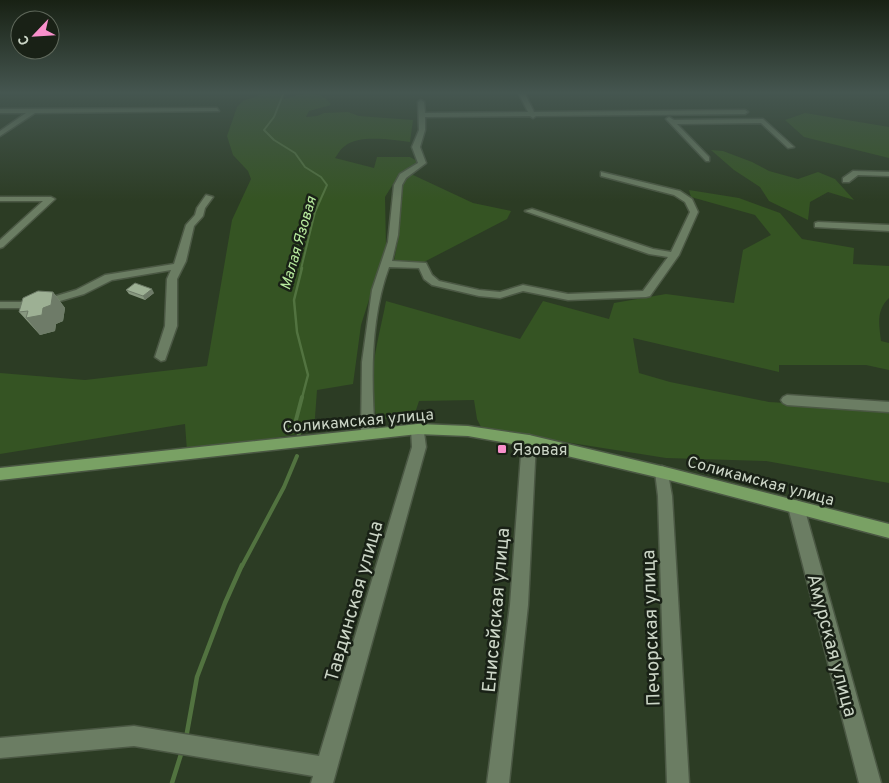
<svg xmlns="http://www.w3.org/2000/svg" width="889" height="783" font-family="Overpass,sans-serif">
<style>
.green{fill:#355423}
.lines{fill:none;stroke-linecap:round;stroke-linejoin:round}
.stream-far3{stroke:#527340;stroke-width:2}
.stream-far2{stroke:#527340;stroke-width:2.5}
.stream-far1{stroke:#527340;stroke-width:4}
.stream{stroke:#527340;stroke-width:4.5}
.minor-casing{stroke:#4b5844;stroke-width:3}
.major-casing{stroke:#4b5844;stroke-width:3}
.minor{fill:#6b7d63;fill-rule:evenodd}
.major{fill:#79a164;fill-rule:evenodd}
.wall{fill:#87977f}
.shaded-wall{fill:#6e7b68}
.building{fill:#9db094;stroke:#6e7b68}
.poi-dot{fill:#f890cb;stroke:#192116;stroke-width:2}
.labels{text-anchor:middle;stroke-width:5;stroke-linejoin:round;paint-order:stroke}
.far-water-label{font-size:15px;font-style:italic;fill:#b7ea9d;stroke:#192116}
.street-label{font-size:16px;fill:#cbd5c6;stroke:#192116}
.poi-label{font-size:16px;fill:#cbd5c6;stroke:#192116;text-anchor:start}
.near-street-label{font-size:19px;fill:#cbd5c6;stroke:#192116}
</style>
<rect width="100%" height="100%" fill="#2c3c24"/>
<path class="green" d="M268,92h17l-1,7c15,-5 38,-11 47,6l-22,6 -3,6 11,-1 7,-3 24,-1 11,4 54,4 -3,22c-16,-2 -51,-8 -65,4 -4,2 -7,8 -10,12l39,10 3,-11h33l9,5 -21,14 -13,21 1,49 -25,79 -8,59 -36,6 -3,41 -63,11 -64,9 -2,-27 -185,30v-81l85,7 122,-14 25,-146 19,-41 -3,-8 -15,-16 -6,-19 10,-29 6,-6z
M805,113l84,14v31l-85,-21 -19,-17z
M711,150l12,1 29,11 17,9 29,8 20,-7 17,7 19,21 -26,-8 -18,10 -2,18 -39,-19 -9,-14 -26,-17z
M411,174l62,29 38,8 -4,8 -85,44 -28,-2 4,-21 2,-53 4,-9z
M689,190l50,8 41,15 22,26 52,9 -1,16 36,2v32c-13,12 -10,27 -8,43l8,2v27l-23,-5h-87v7l-146,-34 6,35 31,9 99,20 120,7v74l-123,-22 -100,-3 -184,-29 -5,-10 -3,-19 -55,1 -5,15 -36,4c-14,-37 1,-81 8,-119l134,38 23,-38 66,18 5,-16 52,-9 68,9 9,-53 28,-15 -16,-20 -64,-18z"/>
<g class="lines">
<path class="stream-far3" d="M284,92l-10,25 -10,13 10,10 21,13 10,14 16,10 6,8 -12,27 -14,57"/>
<path class="stream-far2" d="M302,268l-8,32 3,32 11,43 -6,23"/>
<path class="stream-far1" d="M299,436l-3,-16 6,-23
M242,566l42,-79 13,-31"/>
<path class="stream" d="M186,738l11,-61 28,-74 17,-38
M172,783l10,-32"/>
<defs>
<path id="minor" d="M518,92h6l10,20 211,-2 3,2 -3,2 -209,2 -3,2 -3,-2 -105,1v13l-5,17 6,16 -20,15 -4,7 -4,50 -6,26 34,2 6,12 7,6 40,9 21,2 23,-7 45,9 75,-3 25,-34 -19,-3 -124,-43 7,-2 121,40 18,3 19,-40 -5,-10 -11,-7 -73,-19v-4l79,19 12,8 6,13 -19,43 -29,41 -4,1 -78,3 -45,-9 -23,7 -21,-2 -47,-11 -8,-6 -5,-11 -30,-1c-19,52 -18,112 -14,167l-2,4 -5,1 -5,-1 -2,-4 1,-72 10,-72 16,-48 6,-57 6,-11 18,-11 -6,-16 7,-17 -1,-28 3,-2 3,2 1,11 103,-1z
M217,108l2,3 -184,2 -35,23v-5l26,-18h-26v-4z
M669,117l5,3 89,-1 31,28 -6,1 -27,-25 -84,1 32,33v4h-3l-39,-41 -1,-1z
M853,171l36,1v4l-31,-1 -9,7h-6v-4z
M206,195l7,2 -8,11 -2,8 -9,10 -8,35 -9,18v47l-12,34 -4,1 -6,-4 10,-31 2,-47 4,-9 -59,10 -28,14 -48,14h-36v-6h36l40,-12 29,-15 69,-11 12,-39 9,-10 2,-7z
M0,197h51l4,2 -52,48 -3,1v-8l43,-39h-43z
M818,222l71,3v6l-74,-4v-4z
M787,395l102,7v10l-102,-7 -4,-2 -2,-3 2,-3z
M418,424l5,1 3,22 -93,336h-22l2,-7 -179,-30 -134,12v-20l134,-12 185,30 93,-309 -1,-18 2,-4z
M529,435l5,2 2,4 -8,164 -19,178h-22l23,-178 12,-164 2,-4z
M662,466l5,2 5,28 17,287h-22l-9,-287 -3,-24 2,-4z
M796,500l5,2 3,5 77,276h-22l-71,-276 3,-5z"/>
<path id="major" d="M418,424l50,2 61,9 140,33 220,56v14l-220,-58 -140,-33 -61,-11 -50,-2 -418,46v-12z"/>
</defs>
<use href="#minor" class="minor-casing"/>
<use href="#major" class="major-casing"/>
<use href="#minor" class="minor"/>
<use href="#major" class="major"/>
</g>
<path class="wall" d="M126,290l28,3 -9,7 -16,-6z
M53,292l12,16 -2,13 -7,3 -1,7 -15,4 -21,-23z"/>
<path class="shaded-wall" d="M152,289l2,4 -9,7 -2,-4z
M53,292l12,16 -2,13 -7,3 -1,7 -15,4 -14,-17 17,-10z"/>
<path class="building" d="M135,283l17,6 -9,7 -17,-6z
M38,291l15,1 -2,13 -8,3 -1,7 -16,3 2,-7 -9,1 4,-14z"/>
<linearGradient id="sky" x2="0" y2="1"><stop stop-color="#182114"/><stop offset="0.46" stop-color="#455650"/><stop offset="1" stop-color="#455650" stop-opacity="0"/></linearGradient>
<rect width="889" height="201" fill="url(#sky)"/>
<rect class="poi-dot" x="497" y="444" width="10" height="10" rx="2.5"/>
<g class="labels">
<g class="far-water-label">
<text transform="translate(298 243) rotate(-74)" y="5">Малая Язовая</text>
</g>
<g class="street-label">
<text transform="translate(358 420) rotate(-5)" y="6">Соликамская улица</text>
<text transform="translate(761 480) rotate(15)" y="6">Соликамская улица</text>
</g>
<g class="poi-label">
<text x="512" y="455">Язовая</text>
</g>
<g class="near-street-label">
<text transform="translate(353 601) rotate(-74)" y="7">Тавдинская улица</text>
<text transform="translate(495 610) rotate(-85)" y="7">Енисейская улица</text>
<text transform="translate(650 628) rotate(-92)" y="7">Печорская улица</text>
<text transform="translate(833 645) rotate(75)" y="7">Амурская улица</text>
</g>
</g>
<g transform="translate(35 35) rotate(245)"><circle r="24" fill="#192116" stroke="#60695c"/>
<path d="M0-4L9 19L0 12L-9 19Z" fill="#f890cb"/>
<text y="-8" font-size="14" font-weight="bold" text-anchor="middle" fill="#cbd5c6">С</text>
</g>
</svg>
